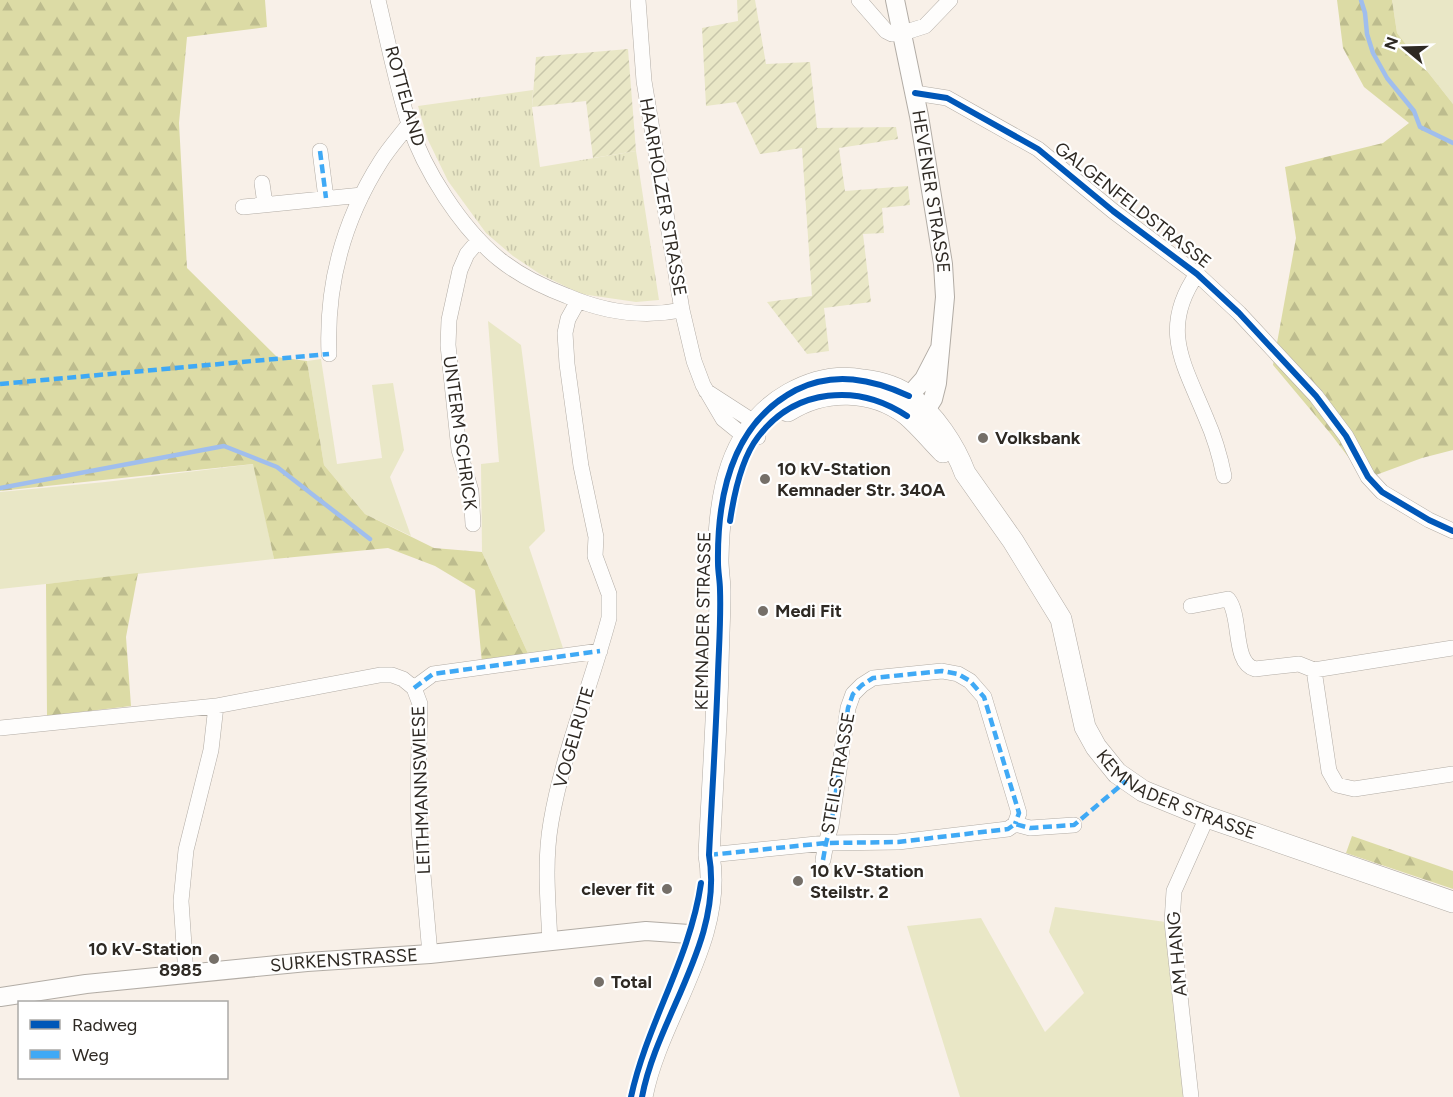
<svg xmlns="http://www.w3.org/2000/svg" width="1453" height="1097" font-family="Figtree,sans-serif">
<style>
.grass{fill:#e9e7c6}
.forest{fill:url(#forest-firs)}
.park{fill:url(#park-tufts)}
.garden{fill:url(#garden-furrows)}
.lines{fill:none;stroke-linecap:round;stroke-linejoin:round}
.stream{stroke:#a0beed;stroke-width:4.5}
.minor-casing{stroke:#b2aca5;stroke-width:16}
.tertiary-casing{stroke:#b2aca5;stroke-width:20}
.secondary-casing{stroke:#b2aca5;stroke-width:22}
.minor{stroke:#fefdfc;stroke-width:15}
.tertiary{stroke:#fefdfc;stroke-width:18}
.secondary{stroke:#fefdfc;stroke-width:21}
.quiet{stroke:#3fa9f5;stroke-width:4.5;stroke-dasharray:9 4.5;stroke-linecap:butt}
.cycleway-casing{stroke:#fff;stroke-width:10}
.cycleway{stroke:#0057b8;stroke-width:6}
.poi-dot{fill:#756f68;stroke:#fff;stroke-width:2}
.labels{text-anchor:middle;stroke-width:4.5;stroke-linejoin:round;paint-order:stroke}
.street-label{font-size:18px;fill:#2e2923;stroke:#fff}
.poi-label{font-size:18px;font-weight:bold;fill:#2e2923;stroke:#fff;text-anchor:start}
</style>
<defs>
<pattern id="forest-firs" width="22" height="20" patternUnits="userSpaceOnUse" patternTransform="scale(1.5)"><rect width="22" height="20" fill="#dcdba5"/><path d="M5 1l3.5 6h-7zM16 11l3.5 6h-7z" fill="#bdbc8e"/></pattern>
<pattern id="park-tufts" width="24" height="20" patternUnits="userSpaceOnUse" patternTransform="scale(1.5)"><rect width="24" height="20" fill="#e9e7c6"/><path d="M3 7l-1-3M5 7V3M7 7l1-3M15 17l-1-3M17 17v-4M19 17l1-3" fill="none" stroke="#c8c6aa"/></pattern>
<pattern id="garden-furrows" width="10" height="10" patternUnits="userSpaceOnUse" patternTransform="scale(1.5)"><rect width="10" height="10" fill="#e9e7c6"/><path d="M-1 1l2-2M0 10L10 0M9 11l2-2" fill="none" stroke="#c8c6aa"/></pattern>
</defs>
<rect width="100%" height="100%" fill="#f8f0e8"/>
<path class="grass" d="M1392,0h61v104l-56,-71z
M488,321l33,24 24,186 -16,16 35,104 -34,7 -48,-106 -1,-88 18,-2z
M321,359l16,105 45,-6 -10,-73 21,-2 11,67 -14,27 21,59 -46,-22 -41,-49 -17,-104z
M254,464l20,95 -274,30v-97l105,-10z
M1055,907l111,15 20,175h-226l-53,-171 74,-8 64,114 39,-39 -35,-61z"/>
<path class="forest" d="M0,0h265l2,27 -80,10 -8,86 8,145 90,89 30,4 17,104 41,49 69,34 48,4 48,106 -48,5 -7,-73 -40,-24 -47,-18 -114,11 -21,-95 -253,27z
M1337,0h55l5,33 56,71v346l-31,8 -57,21 -35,-46 -57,-68 23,-127 -11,-71 98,-24 26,-20 -45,-36 -21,-39z
M138,573l-12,64 5,69 -84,10 -1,-132z
M1352,836l101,35v18l-107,-36z"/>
<path class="park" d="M533,90l-1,17 8,60 96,-16 23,149 -23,2 -55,-8 -41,-20 -27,-18 -27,-23 -38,-52 -20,-41 -10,-34z"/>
<path class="garden" d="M737,0h18l11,64 44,-2 7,66 79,-1 2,12 -59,9 6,43 63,-5 2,19 -28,3 2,25 -21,1 8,68 -47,6 5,43 -22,3 -40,-52 45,-6 -10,-148 -42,6 -24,-52 -30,4 -4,-78 36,-7z
M628,49l8,102 -43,7 -7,-57 -54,6 4,-50z"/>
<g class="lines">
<path class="stream" d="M1361,0l4,13 2,21 6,19 14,25 27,33 6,16 33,16
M0,488l224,-42 53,21 93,72"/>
<defs>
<path id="minor" d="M378,0c10,41 18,84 31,124 15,46 52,104 90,135 20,16 44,28 68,37 37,16 75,22 115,14
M638,0l6,81 38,229 12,51 9,24 20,34 21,17 14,1 -4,-15 -48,-31
M859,0l27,31 6,3 11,-1 22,-7 25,-26
M915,93l32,5 91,51 75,62 84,63 42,39 77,83 30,40 22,41 14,15 47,28 24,11
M320,151l6,47
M262,183l3,21
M243,207l119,-12
M1197,274c-38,55 -13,90 9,144 8,18 14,38 18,58
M329,354c-3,-69 15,-135 52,-193 8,-13 19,-25 28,-37
M473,524l-2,-33 -12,-41 -11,-105 1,-25 11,-50 7,-16 12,-14
M1191,606l37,-7c14,17 4,64 27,70l44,-5 15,6 139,-22
M1314,670l15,101 8,14 17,4 99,-15
M414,688l19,-14 167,-23
M0,728l216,-22 164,-31h12l11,4 11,9 6,16 -2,87 1,38 11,125
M709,855l117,-12 72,-1 110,-13 7,-5 15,4 44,-3
M823,860l3,-17 5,-17 17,-118 5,-14 9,-9 11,-7 69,-7 16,3 12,7 14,16 35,116 -4,11
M550,941c-2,-40 -6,-79 1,-119 12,-70 40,-136 58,-204v-24l-14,-38 1,-19 -15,-71 -14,-102 -2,-31 3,-14 10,-18
M186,975l-5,-74 5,-51 25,-100 5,-44
M1191,1097l-19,-175 2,-31 33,-74"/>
<g id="tertiary">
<path id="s1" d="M895,0l24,116 24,148 2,33 -8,86 -4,16 -7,11 -19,6 2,-20 15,-17 15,-29"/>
<path id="s2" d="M0,997l86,-13 221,-22 123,-8 216,-23 43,3"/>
</g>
<g id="secondary">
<path d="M788,411c36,-23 84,-23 119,4 13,11 24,25 36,37"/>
<path id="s3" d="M642,1097c15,-80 82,-157 67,-242 3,-61 7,-121 9,-182 0,-27 2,-54 2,-81 0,-11 -2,-21 -2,-32 1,-64 11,-132 71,-166 23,-13 48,-19 74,-14 16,2 35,7 47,17 24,17 45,49 55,76l48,68 48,78 24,108 11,20 21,26 26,18 64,26 246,85"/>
</g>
</defs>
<use href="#minor" class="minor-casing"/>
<use href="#tertiary" class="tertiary-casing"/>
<use href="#secondary" class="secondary-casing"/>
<use href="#minor" class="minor"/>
<use href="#tertiary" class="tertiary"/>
<use href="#secondary" class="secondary"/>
<path class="quiet" d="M320,151l6,47
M0,384l329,-30
M414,688l19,-14 167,-23
M709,855l117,-12 72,-1 110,-13 7,-5 15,4 44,-3 52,-44
M823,860l3,-17 5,-17 17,-118 5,-14 9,-9 11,-7 69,-7 16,3 12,7 14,16 35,116 -4,11"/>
<defs>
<path id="cycleway" d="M915,93l32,5 91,51 75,62 84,63 42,39 77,83 30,40 22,41 14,15 47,28 24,11
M730,521c4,-27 11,-62 28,-84 37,-49 100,-54 149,-21
M631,1097c16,-74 59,-138 70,-214
M642,1097c15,-80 82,-157 67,-242 3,-61 7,-122 9,-182 1,-28 3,-55 2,-83 0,-9 -2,-18 -2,-27 -1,-67 13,-139 78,-173 38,-19 76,-11 113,6"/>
</defs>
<use href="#cycleway" class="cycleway-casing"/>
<use href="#cycleway" class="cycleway"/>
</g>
<g class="poi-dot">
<circle cx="983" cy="438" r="6"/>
<circle cx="765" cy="479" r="6"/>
<circle cx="763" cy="611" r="6"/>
<circle cx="798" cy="881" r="6"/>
<circle cx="667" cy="889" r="6"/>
<circle cx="214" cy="959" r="6"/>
<circle cx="599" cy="982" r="6"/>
</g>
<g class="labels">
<g class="street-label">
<text transform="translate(405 96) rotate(74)" y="6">ROTTELAND</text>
<text dy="6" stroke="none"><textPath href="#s1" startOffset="195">HEVENER STRASSE</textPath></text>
<text transform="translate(663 197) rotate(80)" y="6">HAARHOLZER STRASSE</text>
<text transform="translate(1133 205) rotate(38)" y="6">GALGENFELDSTRASSE</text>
<text transform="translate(460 433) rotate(82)" y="6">UNTERM SCHRICK</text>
<text transform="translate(703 621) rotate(-89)" y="6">KEMNADER STRASSE</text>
<text transform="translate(574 737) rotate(-74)" y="6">VOGELRUTE</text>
<text transform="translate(838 773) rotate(-80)" y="6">STEILSTRASSE</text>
<text transform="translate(421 790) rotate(-92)" y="6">LEITHMANNSWIESE</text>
<text dy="6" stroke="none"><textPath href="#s3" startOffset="1366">KEMNADER STRASSE</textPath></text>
<text transform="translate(1177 954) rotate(-95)" y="6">AM HANG</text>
<text dy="6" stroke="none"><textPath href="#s2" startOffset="346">SURKENSTRASSE</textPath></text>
</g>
<g class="poi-label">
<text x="995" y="444">Volksbank</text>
<text x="777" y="475">10 kV-Station<tspan x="777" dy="21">Kemnader Str. 340A</tspan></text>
<text x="775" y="617">Medi Fit</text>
<text x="810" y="877">10 kV-Station<tspan x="810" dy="21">Steilstr. 2</tspan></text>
<text x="655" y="895" text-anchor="end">clever fit</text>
<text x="202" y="955" text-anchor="end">10 kV-Station<tspan x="202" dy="21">8985</tspan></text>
<text x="611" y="988">Total</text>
</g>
</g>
<rect x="18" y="1001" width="210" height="78" fill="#ffffff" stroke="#aba9a7" stroke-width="1.5"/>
<rect x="30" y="1020" width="30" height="9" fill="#0057b8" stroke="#aba9a7" stroke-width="1.5"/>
<text x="72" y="1031" font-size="18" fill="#2e2923">Radweg</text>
<rect x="30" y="1050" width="30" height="9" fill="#3fa9f5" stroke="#aba9a7" stroke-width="1.5"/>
<text x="72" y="1061" font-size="18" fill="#2e2923">Weg</text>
<g transform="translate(1405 48) rotate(289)" stroke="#ffffff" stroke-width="4.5" paint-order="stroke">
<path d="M0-4.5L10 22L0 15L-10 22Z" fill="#2e2923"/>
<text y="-9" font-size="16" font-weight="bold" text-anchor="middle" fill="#2e2923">N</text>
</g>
</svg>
